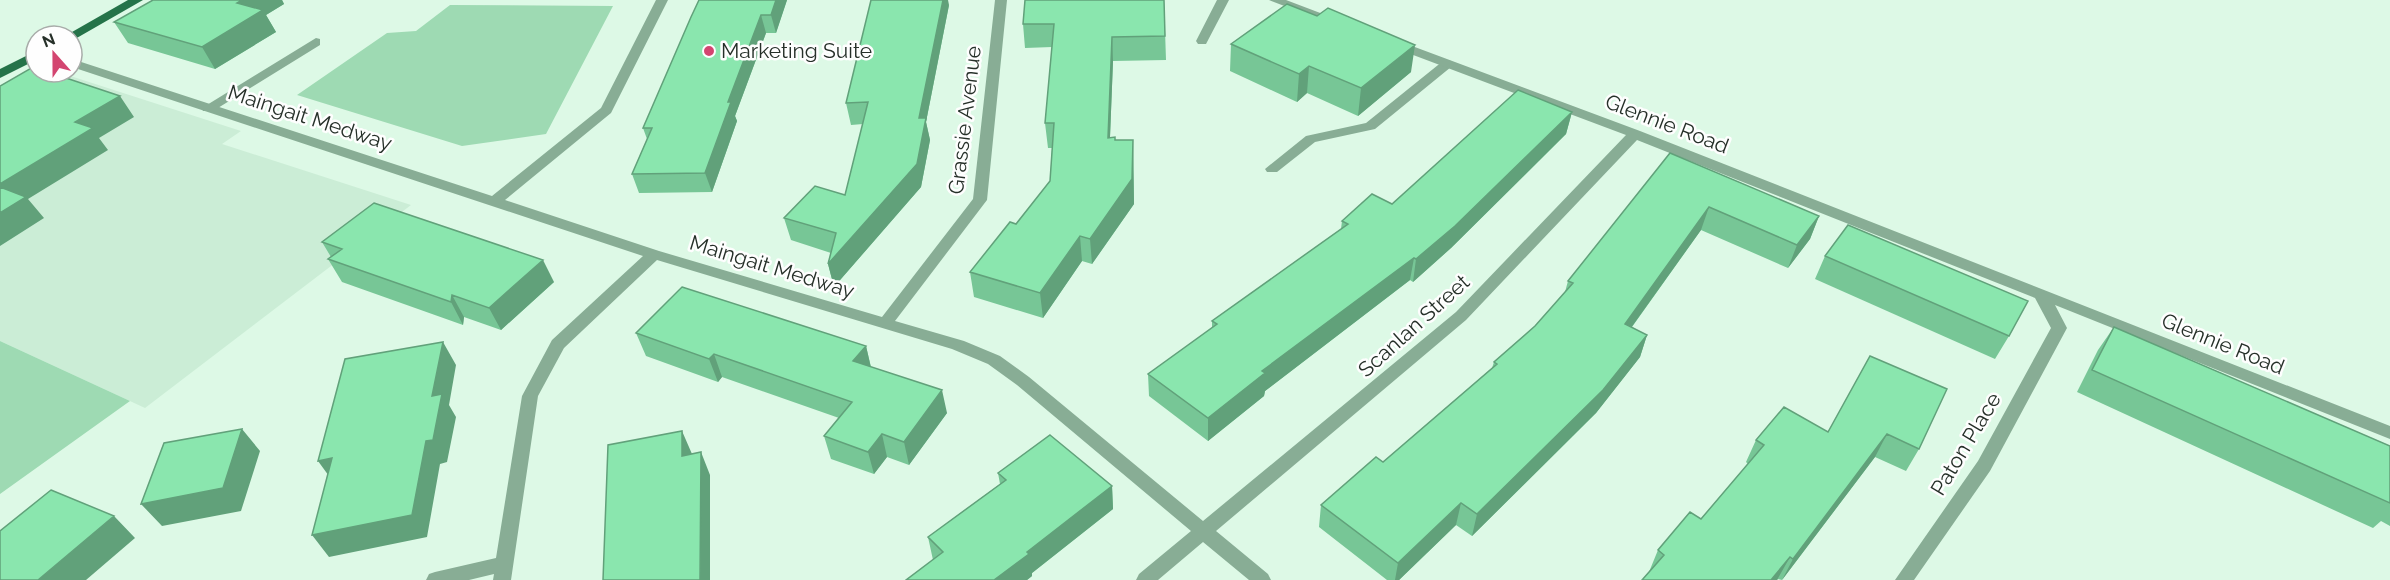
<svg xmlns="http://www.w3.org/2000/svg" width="2390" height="580" font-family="Raleway,sans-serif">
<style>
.built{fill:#cbedd6}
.green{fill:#9edab3}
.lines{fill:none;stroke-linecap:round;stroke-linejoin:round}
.service{fill:#88ad95;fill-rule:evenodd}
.minor{fill:#88ad95;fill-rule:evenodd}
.primary{fill:#257349;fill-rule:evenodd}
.wall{fill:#77c696}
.shaded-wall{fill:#61a17a}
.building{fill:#8ae6ae;stroke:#61a17a;stroke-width:1.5}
.poi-dot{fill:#d34570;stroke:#fefefe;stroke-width:2}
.labels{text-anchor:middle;stroke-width:5;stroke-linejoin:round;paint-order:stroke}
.poi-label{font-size:21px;fill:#263029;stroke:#fefefe;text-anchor:start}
.street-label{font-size:21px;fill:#263029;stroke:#fefefe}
</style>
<rect width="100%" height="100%" fill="#ddf9e6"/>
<path class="built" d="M36,66v6h22l183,59 -19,13 189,61 -266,203 -145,-67v-255z"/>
<path class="green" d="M450,5l163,1 -67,128 -84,12 -165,-51 90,-62 29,-2z
M0,341l130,60 -130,93z"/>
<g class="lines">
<path class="service" d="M1217,0h12l-23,44h-8l-2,-3z
M316,38l4,1v6l-107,66h-10l-1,-3z
M1447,60l4,1 2,3 -2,3 -76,62 -60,13 -38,30h-10l-2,-3 41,-33 60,-13 77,-62z"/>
<path class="minor" d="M656,0h12l-57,113 -106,87 154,51 223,66 91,-118 22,-199h12l-20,200 -92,121 69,20 36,15 29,21 174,144 253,-209 170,-177 -234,-88 -2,-3 6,-4 244,91 750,295v13l-335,-134 12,23 -77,143 -76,109h-19l83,-119 73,-133 -16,-30 -398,-158 -171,180 -250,211 52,43 3,6h-22l-46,-38 -45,38h-22l3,-6 52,-43 -174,-146 -29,-21 -36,-15 -295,-89 -93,88 -26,48 -27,184h-18l1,-6 -25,6h-43l3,-6 6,-2 61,-14 26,-162 30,-56 91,-84 -571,-189v-8l420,137 109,-88z
M1269,0h17l58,22 -6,4 -4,-1z"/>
<path class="primary" d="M128,0h15l-68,39 -10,-3z
M36,51v9l-36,18v-9z"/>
</g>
<path class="wall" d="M153,0h129l2,4 -18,11 10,17 -61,37 -87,-26 -14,-21z
M699,0h88l-11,33h-10l-31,83 2,5 -25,71 -73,1 -7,-19 15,-35 -4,-11z
M1164,0l2,60 -53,1 -3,76 5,3h18l1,64 -42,60 -10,-3 -39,57 -69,-21 -4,-25 46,-48 34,-43 2,-33h-4l-3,-25 7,-76 -27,1 -2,-24z
M949,5l-23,117 4,18 -9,47 -87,100 -6,-23 3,-11 -40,-13 -7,-22 61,-23 18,-71 -12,1 -5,-22z
M1231,44l180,28 -53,44 -51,-23 -10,9 -67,-31z
M1572,112l-6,22 -115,114 -38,34 -3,-2 -145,111 -1,5 -56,45 -59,-45 -1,-22 64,-46v-7l129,-92 1,-8 50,-17z
M1670,153l149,63 -9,23 -22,29 -87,-38 -69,97 15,8 -7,22 -44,56 -124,123 -16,-11 -57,55h-12l-68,-53 2,-22 62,-43 109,-94 2,-6 41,-36 30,-34 3,-11z
M322,242l232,40 -53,48 -37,-13 -1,8 -121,-43 -14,-23 3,-2z
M1825,256l184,80 -14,23 -180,-80z
M2114,327l276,119v80l-9,-5 -8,7 -296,-136 21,-42z
M636,333l230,13 5,21 76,46 -38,52 -22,-8 -13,17 -43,-15 -7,-23 15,-18 -117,-41 -4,5 -72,-26z
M1870,356l49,93 -13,22 -31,-14 -93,123 -4,-1 -1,1h-135l7,-8 9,-22 43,-31 47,-55 -2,-2 10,-22 72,-8z
M998,473l114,13 1,23 -81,64v3l-5,4h-121l27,-20 -5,-23 72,-53z"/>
<path class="shaded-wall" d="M242,0h40l2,4 -18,11 10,17 -61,37 -13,-22 35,-44z
M776,0h11l-11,33 -5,-18z
M943,0h5l1,5 -23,117 4,18 -9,47 -87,100 -6,-23 91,-146z
M761,15l5,18 -31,83 2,5 -25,71 -7,-19 23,-71z
M1112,37l1,24 -4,101 -1,-24z
M1415,45l-4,27 -53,44 3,-28z
M1309,66l-2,27 -10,9 2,-28z
M120,96l14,21 -35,21 9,12 -80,49 16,19 -44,28v-62l75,-62z
M1572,112l-6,22 -115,114 -38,34 3,-23z
M1133,140l1,64 -42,60 -2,-25z
M1709,207l-8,23 -83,116 7,-22z
M1819,216l-9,23 -22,29 9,-23z
M1080,236l2,25 -39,57 -3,-25z
M1414,258l-4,22 -145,111 -1,5 -56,45v-23l54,-47z
M543,260l11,22 -53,48 -12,-22z
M452,295l12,22 -1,8 -12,-23z
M1647,335l-7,22 -44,56 -124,123 5,-22z
M443,342l13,23 -7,40 7,12 -9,45 -7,2 -13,73 -98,20 -17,-22 120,-139z
M866,346l5,22 -18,-7z
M714,354l8,23 -4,5 -9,-23z
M942,390l5,23 -38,52 -5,-23z
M242,429l18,22 -19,60 -79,15 -21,-22z
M682,431l10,23 -10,2z
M882,434l5,23 -13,17 -6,-22z
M1887,434l-12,23 -93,123 11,-21z
M701,452l9,23v105h-10z
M332,458l2,25 -16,-22z
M1112,486l1,23 -81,64v3l-5,4h-33l33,-28z
M1461,503l-5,22 -57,55h-4l3,-17z
M114,516l21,22 -49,42h-48z
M1790,557l-13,23h-6z"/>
<path class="building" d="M153,0h89l-5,3 26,7 -61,37 -88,-25z
M699,0h77l-5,15h-10l-33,87h3l-26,71 -73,1 20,-46h-9l48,-111z
M871,0h72l-24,118h7l-9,46 -89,100 8,-31 -52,-15 31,-32 30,9 23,-93 -22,1z
M1025,0h139l1,36 -53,1 -4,101 7,-1v3h18l-1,39 -42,60 -10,-3 -40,57 -70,-21 40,-50 6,2 34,-43 4,-58h-9l9,-99h-31z
M1287,4l30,12 11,-8 87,37 -54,43 -52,-22 -10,8 -68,-30z
M33,67l3,1v4h12l72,24 -45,26 18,6 -93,56v-98z
M1518,90l54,22 -117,114 -39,33 -2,-1 -152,113 3,2 -57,45 -60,-44 69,-50 -5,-3 136,-97 -6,-3 30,-27 20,10z
M1670,153l149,63 -22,29 -88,-38 -84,117 22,11 -44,55 -126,124 -16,-11 -63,60 -77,-58 55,-48 7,5 114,-98 -3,-2 41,-36 38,-43 -5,-2z
M0,187l26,10 -26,16z
M374,203l169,57 -54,48 -37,-13 -1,7 -123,-43 14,-10 -20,-7z
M1848,225l180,76 -19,35 -184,-80z
M682,287l184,59 -13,15 89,29 -38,52 -22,-8 -14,18 -44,-16 28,-34 -138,-48 -5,5 -73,-26z
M2114,327l276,119v57l-298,-133z
M443,342l-11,54 10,-2 -9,46 -7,1 -14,74 -100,20 20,-77 -14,3 27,-102z
M1870,356l77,33 -28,60 -32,-15 -94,125 -3,-2 -19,23h-129l22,-25 -6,-5 32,-38 11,7 63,-74 -8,-5 28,-33 44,25z
M242,429l-19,59 -82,16 23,-61z
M682,431v25l19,-4 -1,128h-97l5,-135z
M1050,435l62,51 -85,66 2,2 -35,26h-88l37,-28 -15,-15 78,-57 -8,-7z
M51,490l63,26 -76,64h-38v-49z"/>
<circle class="poi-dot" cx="709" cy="51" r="6"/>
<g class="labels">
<g class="poi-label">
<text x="721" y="58">Marketing Suite</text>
</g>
<g class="street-label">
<text transform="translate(310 118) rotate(18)" y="7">Maingait Medway</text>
<text transform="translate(965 120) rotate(-83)" y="7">Grassie Avenue</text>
<text transform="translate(1667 124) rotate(21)" y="7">Glennie Road</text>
<text transform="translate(772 267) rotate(17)" y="7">Maingait Medway</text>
<text transform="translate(1414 326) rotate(-42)" y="7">Scanlan Street</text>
<text transform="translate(2223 344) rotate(22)" y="7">Glennie Road</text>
<text transform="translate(1966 444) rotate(-59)" y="7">Paton Place</text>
</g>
</g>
<g transform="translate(54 54) rotate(339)"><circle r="28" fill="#fefefe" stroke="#a8aca9" stroke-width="1.5"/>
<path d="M0-4.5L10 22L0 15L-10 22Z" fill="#d34570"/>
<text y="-9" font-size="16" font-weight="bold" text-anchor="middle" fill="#263029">N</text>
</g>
</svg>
